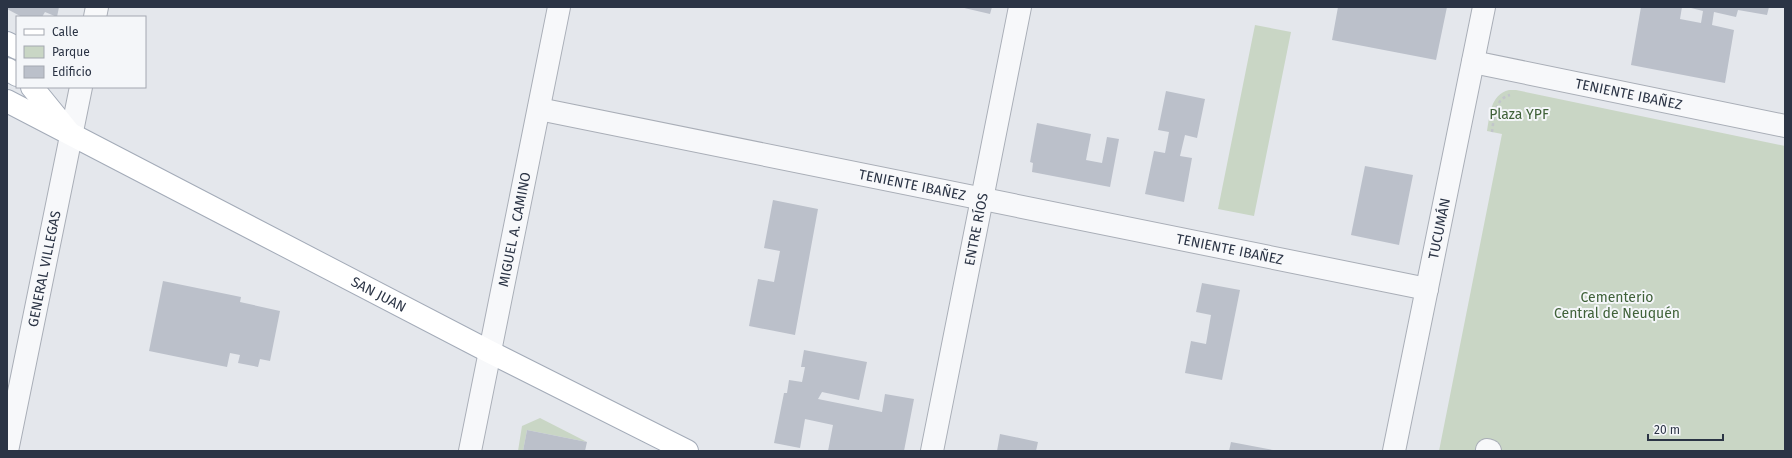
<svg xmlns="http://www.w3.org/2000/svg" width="1792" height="458" font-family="'Fira Sans',sans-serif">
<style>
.green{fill:#c9d6c5}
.building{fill:#bbc0ca}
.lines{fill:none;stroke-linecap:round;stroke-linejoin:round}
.minor-casing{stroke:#a9aeb7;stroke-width:24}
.major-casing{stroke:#a3abb8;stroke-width:24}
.path{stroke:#c2c5cb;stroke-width:2.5;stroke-dasharray:3 3;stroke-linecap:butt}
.minor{stroke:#f7f8fa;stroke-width:22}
.major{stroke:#fff;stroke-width:22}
.labels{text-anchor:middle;stroke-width:4;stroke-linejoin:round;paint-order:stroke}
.street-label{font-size:14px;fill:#2b3445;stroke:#f4f6f9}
.park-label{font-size:14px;fill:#3f6138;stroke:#f4f6f9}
</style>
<rect width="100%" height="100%" fill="#e4e7ec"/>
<path class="green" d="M1255,25l36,7 -37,184 -36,-7z
M1509,90h7l269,56v305h-346l63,-317 -15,-3c3,-16 3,-36 22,-41z
M540,418l47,24 -60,-12 -4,21h-5l4,-25z"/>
<path class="building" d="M7,7h52l-2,10 -12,-5 -3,5h-20l-15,-8z
M960,7h32l-2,7z
M1338,7h109l-11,53 -104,-20z
M1641,7h41l-2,12 21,4 2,-12 -16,-4h82l-2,8 -29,-5 -2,7 -22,-5 -2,13 22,5 -9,53 -94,-18z
M1166,91l39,8 -8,39 -12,-3 -5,21 12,2 -8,44 -39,-8 9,-43 11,2 4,-21 -11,-2z
M1037,123l54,11 -5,26 16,3 5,-26 12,2 -9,48 -78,-15 1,-9 -3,-1z
M1365,166l48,9 -14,70 -48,-10z
M773,200l45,9 -23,126 -46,-9 9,-47 16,3 6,-31 -16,-3z
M163,281l78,16 -1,5 40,9 -10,50 -10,-2 -2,8 -20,-4 2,-8 -10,-2 -3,14 -78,-16z
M1202,283l38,7 -18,90 -37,-7 6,-32 15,3 5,-29 -15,-3z
M804,350l63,12 -8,38 -37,-8 -4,7 64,13 3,-18 29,5 -10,52h-76l5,-26 -28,-6 -5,29 -26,-5 10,-50h3l2,-13 13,2 3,-15h-4z
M527,430l60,12 -2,9h-62z
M1000,434l38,8 -2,9h-39z
M1231,442l42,8v1h-44z"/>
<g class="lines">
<defs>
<g id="minor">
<path d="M95,17l2,-10"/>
<path id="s1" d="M1473,62l312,64"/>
<path id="s2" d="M539,109l888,180"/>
<path d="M1487,450l3,1"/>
<path id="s3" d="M7,451l74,-364"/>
<path id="s4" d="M470,451l89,-444"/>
<path id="s5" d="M932,451l88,-444"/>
<path id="s6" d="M1394,451l90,-444"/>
</g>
<g id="major">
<path d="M7,43l10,5"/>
<path d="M7,69l10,6"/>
<path d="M32,87l35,43"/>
<path id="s7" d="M7,101l483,251 197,99"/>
</g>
</defs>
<use href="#minor" class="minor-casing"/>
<use href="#major" class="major-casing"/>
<path class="path" d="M1492,132c2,-14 2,-33 18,-37"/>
<use href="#minor" class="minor"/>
<use href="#major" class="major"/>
</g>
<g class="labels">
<g class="street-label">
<text dy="5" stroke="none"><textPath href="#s1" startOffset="159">TENIENTE IBAÑEZ</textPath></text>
<text dy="5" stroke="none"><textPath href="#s2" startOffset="381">TENIENTE IBAÑEZ</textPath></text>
<text dy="5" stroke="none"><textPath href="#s4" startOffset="226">MIGUEL A. CAMINO</textPath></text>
<text dy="5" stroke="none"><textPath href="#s5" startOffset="226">ENTRE RÍOS</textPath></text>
<text dy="5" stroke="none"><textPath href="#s6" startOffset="227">TUCUMÁN</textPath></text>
<text dy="5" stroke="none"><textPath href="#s2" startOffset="705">TENIENTE IBAÑEZ</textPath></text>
<text dy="5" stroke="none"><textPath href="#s3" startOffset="186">GENERAL VILLEGAS</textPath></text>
<text dy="5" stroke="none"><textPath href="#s7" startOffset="419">SAN JUAN</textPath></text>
</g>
<g class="park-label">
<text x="1519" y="119">Plaza YPF</text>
<text x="1617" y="302">Cementerio<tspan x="1617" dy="16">Central de Neuquén</tspan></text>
</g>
</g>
<rect width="1792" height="458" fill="none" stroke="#2b3445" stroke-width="16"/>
<rect x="16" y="16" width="130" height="72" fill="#f4f6f9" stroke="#a4a8b1"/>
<rect x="24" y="29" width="20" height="6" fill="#ffffff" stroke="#a4a8b1"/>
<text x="52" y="36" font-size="12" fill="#2b3445">Calle</text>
<rect x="24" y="46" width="20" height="12" fill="#c9d6c5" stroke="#a4a8b1"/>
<text x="52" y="56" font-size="12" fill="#2b3445">Parque</text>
<rect x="24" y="66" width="20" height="12" fill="#bbc0ca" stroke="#a4a8b1"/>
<text x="52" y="76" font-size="12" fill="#2b3445">Edificio</text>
<path d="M1648 434v6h75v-6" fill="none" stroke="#2b3445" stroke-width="2"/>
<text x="1654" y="434" font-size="12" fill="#2b3445" stroke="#f4f6f9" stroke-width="3" paint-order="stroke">20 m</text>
</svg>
